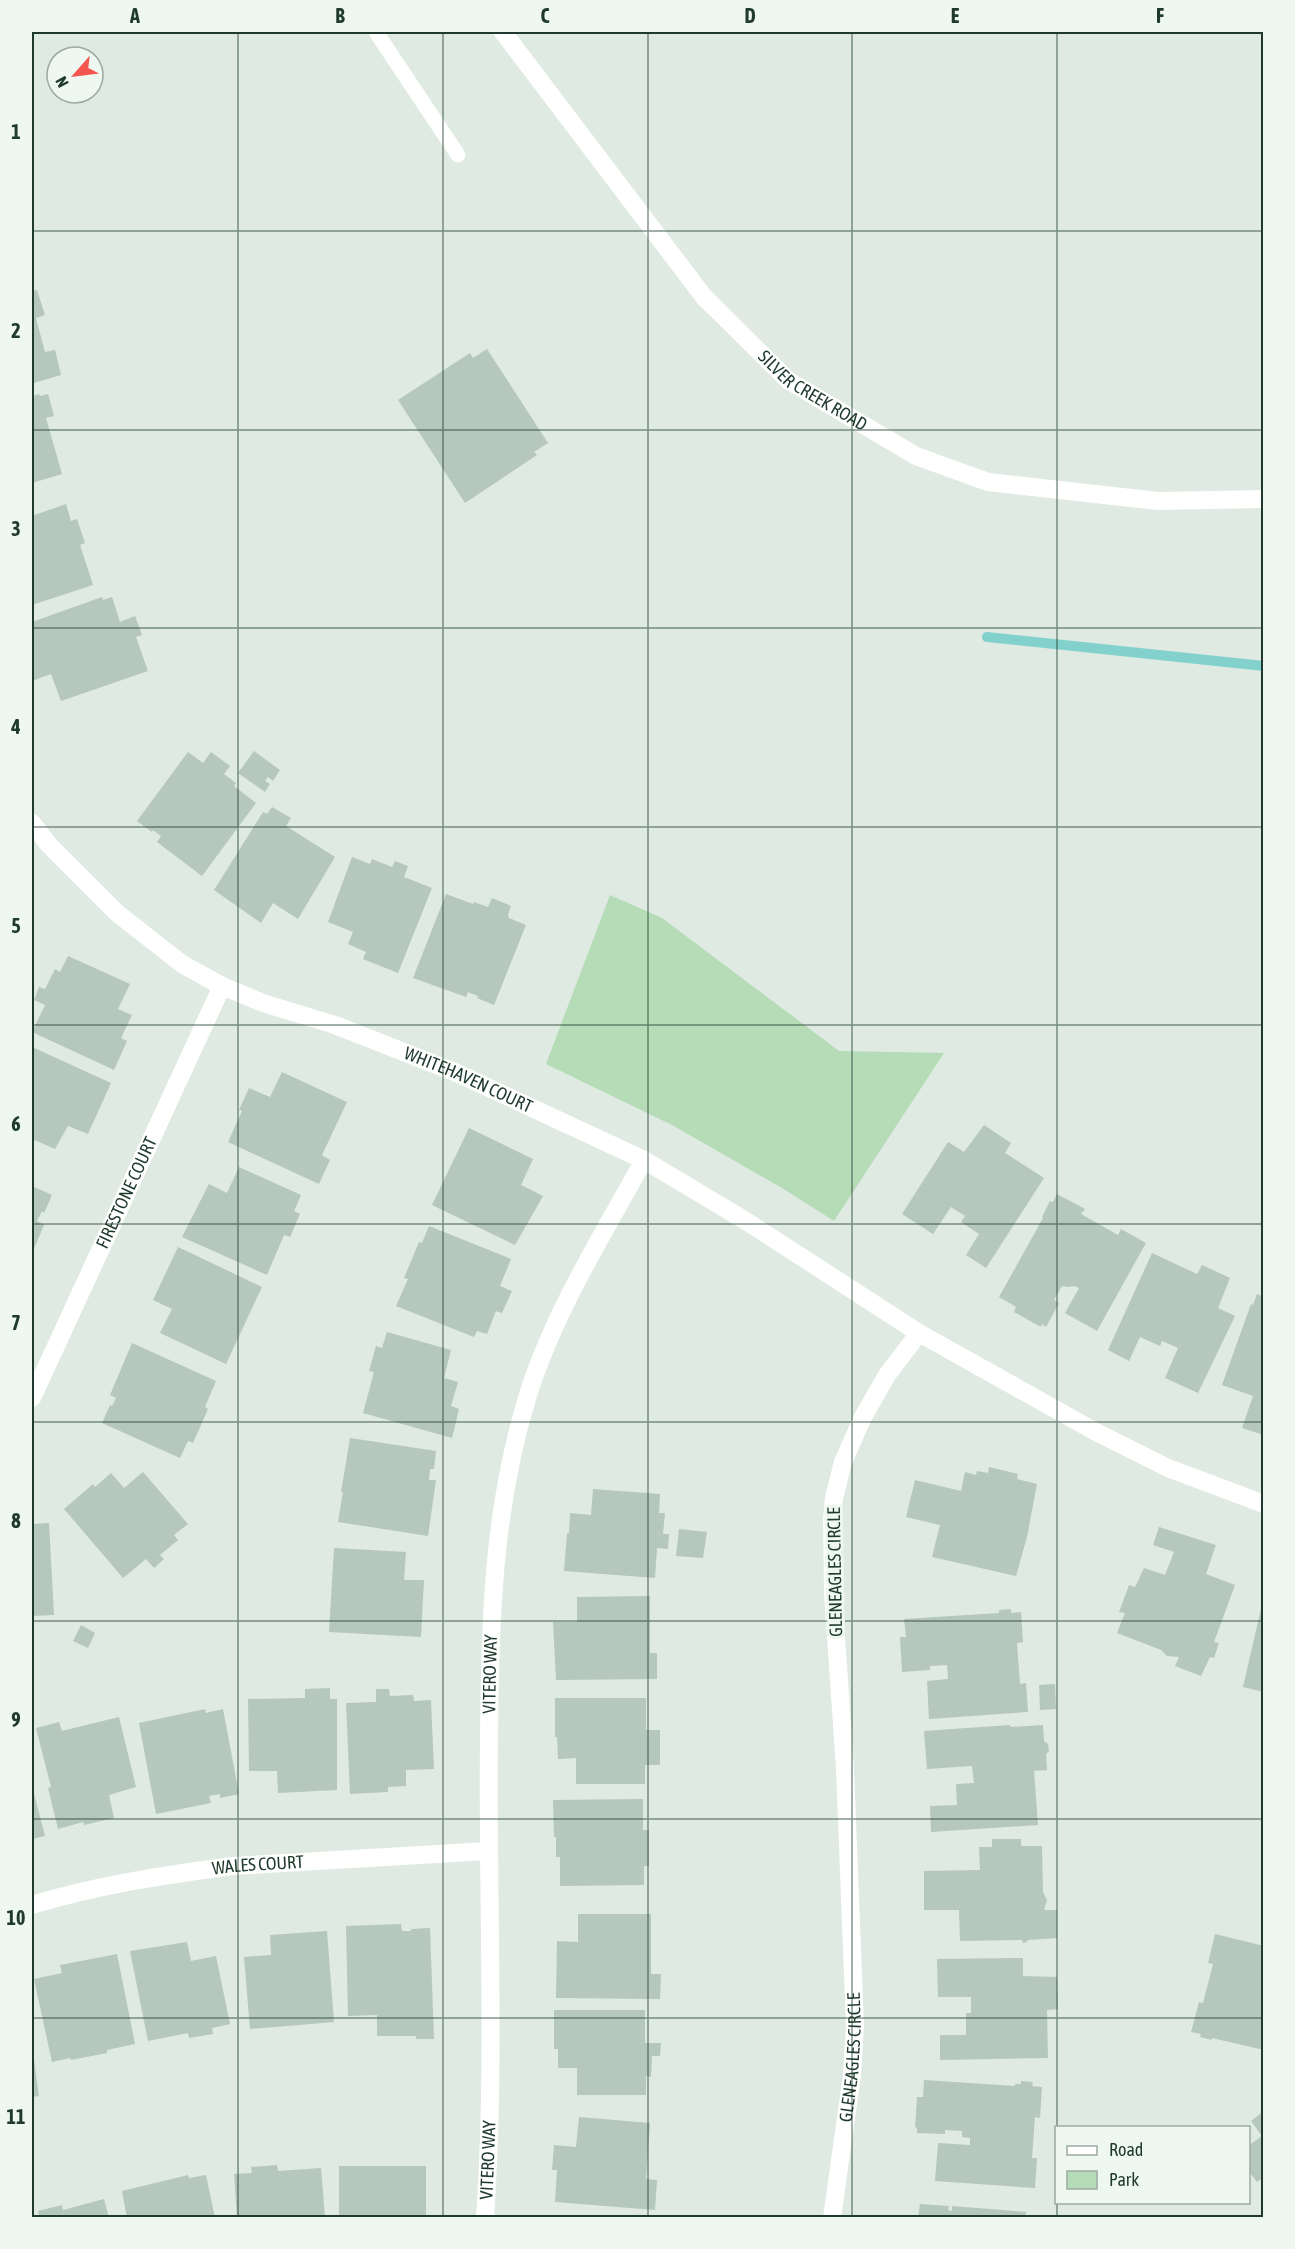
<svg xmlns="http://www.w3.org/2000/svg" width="1295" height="2249" font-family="'Asap Condensed',sans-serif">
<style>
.green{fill:#b5dcb7}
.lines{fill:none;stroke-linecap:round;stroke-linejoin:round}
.stream{stroke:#83d1cd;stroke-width:10}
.building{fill:#b6c7bd}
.lane{stroke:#fff;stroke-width:15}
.street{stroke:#fff;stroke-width:18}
.grid{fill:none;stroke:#1f3a2d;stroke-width:1.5;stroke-opacity:0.55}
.labels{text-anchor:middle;stroke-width:6;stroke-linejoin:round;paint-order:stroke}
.street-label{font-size:18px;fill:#1f3a2d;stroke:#eef7f0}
.neatline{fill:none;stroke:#1f3a2d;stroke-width:2}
.grid-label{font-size:20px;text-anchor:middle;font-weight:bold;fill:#1f3a2d}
</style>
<rect width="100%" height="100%" fill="#deeae2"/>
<path class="green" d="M610,895l52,23 177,133 105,2 -110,168 -52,-33 -108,-62 -128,-62z"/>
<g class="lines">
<path class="stream" d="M987,637l277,29"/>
</g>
<path class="building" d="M37,290l8,25 -9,3 9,34 10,-2 6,25 -27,8 -2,-4v-88z
M487,349l61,94 -14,9 3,3 -72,48 -67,-103 72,-47 3,5z
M39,394l1,2 8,-2 6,22 -8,2 16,56 -30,9v-87z
M66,504l5,17 6,-2 8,24 -5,2 13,40 -61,20v-89z
M102,597l1,3 9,-3 8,25 15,-6 7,19 -6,2 12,34 -87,30 -10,-27 -19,7v-59z
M254,751l26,19 -7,11 -5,-4 -3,4 5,3 -5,8 -27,-19z
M188,752l15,11 8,-11 19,14 -6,8 12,9 -2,3 22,17 -54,73 -45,-34 4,-6 -8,-6 -1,2 -15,-11z
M272,807l19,11 -5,8 49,31 -37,62 -25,-16 -12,20 -47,-33 49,-78 4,2z
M352,857l18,7 2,-5 20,8 3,-6 13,5 -4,11 28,11 -34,85 -35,-14 3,-7 -18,-8 5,-12 -25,-10z
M446,894l27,10 1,-2 14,5 4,-9 19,8 -3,9 1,3 17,7 -32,80 -17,-7 1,-2 -10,-4 -2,5 -53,-19z
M68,956l62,28 -12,25 14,6 -11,23 6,3 -13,29 -82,-38 13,-27 -11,-5 5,-13 6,2 10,-20 5,3z
M32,1047l79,36 -23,51 -20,-8 -13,23 -23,-10z
M282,1072l65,30 -25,53 8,5 -11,24 -91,-42 14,-31 -3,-1 10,-22 21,9z
M984,1125l27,18 -6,10 39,25 -58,90 -20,-13 13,-21 -18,-12 4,-6 -14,-9 -18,27 -31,-20 46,-72 16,10z
M469,1128l64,31 -12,26 22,11 -28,49 -83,-40z
M239,1167l62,28 -7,16 6,3 -10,23 -6,-2 -17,40 -85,-38 27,-53 18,9z
M32,1186l20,9 -8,18 -2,-2 -5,10 7,4 -12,28z
M1057,1194l28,15 -4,5 37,21 3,-6 25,14 -49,88 -32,-18 14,-25 -5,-2 -7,1 -5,-1 -8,14 5,3 -13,24 -4,-3 -1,3 -27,-15 2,-5 -17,-10 44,-79 -1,-1 8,-16 3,1z
M429,1226l82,33 -11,27 12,5 -10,22 -6,-2 -9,23 -10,-3 -3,6 -78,-31 12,-27 -4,-1 15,-36 3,1z
M178,1247l84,40 -36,77 -66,-31 12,-24 -19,-9z
M1152,1253l45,21 5,-9 28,13 -12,30 17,8 -37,77 -33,-15 13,-30 -16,-7 -2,5 -20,-9 -11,24 -21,-11z
M1257,1294l7,3v138l-22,-7 11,-32 -31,-11 29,-81 2,1z
M387,1332l64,18 -7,28 14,4 -7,24 8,3 -7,29 -89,-25 11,-41 -5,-1 7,-25 6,2z
M132,1343l84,38 -11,26 3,2 -15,34 -5,-2 -8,17 -78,-35 8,-18 2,1 4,-8 -6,-3z
M350,1438l86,13 -2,18h-4l-1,11h7l-8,56 -90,-14 5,-30h-2z
M989,1467l29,7 -1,5 20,5 -10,53 -11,39 -84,-19 8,-32 -34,-8 9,-37 46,11 4,-19 11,3 1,-4 11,2z
M143,1472l45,52 -14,11 4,5 -18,15 4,4 -10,9 -8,-9 -23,19 -59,-69 29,-25 2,3 16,-14 13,15z
M593,1489l67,5 -1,19h6l-2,21h6l-1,15 -11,-1 -2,30 -91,-7 3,-38h2l1,-20 21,2z
M49,1523l5,92 -22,1v-92z
M1159,1527l57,18 -10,29 29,11 -21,57 5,1 -5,15 -4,-1 -9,19 -26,-10 4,-9 -12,-1 -6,-6 -44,-17 8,-20 -6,-1 10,-27 6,2 9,-19 21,7 9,-23 -21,-7z
M679,1529l28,3 -4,26 -27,-2z
M334,1548l72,4 -2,28h20l-3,57 -92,-5z
M650,1596v57h7v26l-101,1 -3,-58h24v-25z
M1263,1600h1v92l-21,-5z
M1011,1609v4l10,-1 2,30 -6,1 3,41 6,-1 2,29 -99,7 -2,-38 21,-2 -1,-14 -17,1v4l-28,2 -2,-35h6l-2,-18 95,-6v-3z
M81,1625l14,8 -7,15 -15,-7z
M1055,1684l1,25 -16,1 -1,-25z
M330,1688v11h7v91l-59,3 -1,-22h-28l-1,-72 57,-1v-9z
M376,1689h13l1,7 23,-1 1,6 17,-1 3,69 -28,1v16l-18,1v5l-38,2 -4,-91 30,-1z
M555,1698h91v32h14v35h-15v19h-69v-26l-18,1 -1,-22h-2z
M205,1709l1,4 17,-4 16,85 -19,4v-4l-11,2 2,7 -55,11 -17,-91z
M119,1717l17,70 -27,8 5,23 -30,7 -1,-3 -25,7 -10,-41 3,-1 -15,-59 23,-6 3,9z
M1010,1725l1,2 32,-2 1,16 4,3 1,7 -3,3 1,16 -13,1 4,54 -107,7 -1,-26 27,-1 -1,-21 18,-1 -2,-17 -45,3 -3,-38z
M32,1786l13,50 -13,3z
M643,1799v31h6v36h-5v19l-84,1v-29h-4v-20h-2l-1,-37z
M992,1839h29v7h21l1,46 4,8 -3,10h13v28l-29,2 -1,2 -4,1 -1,-3 -62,1 -1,-31h-35v-39l56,-1 -1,-23h13z
M578,1914h73v60h10l-1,25 -104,-1 1,-57 21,1z
M401,1924l1,7h9v-2l19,-1 4,111h-18v-3h-39v-21l-29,1 -2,-90z
M327,1931l7,91 -84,7 -6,-72 27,-2 -1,-20z
M1215,1934l49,12v104l-52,-12v2l-12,-3 1,-3 -10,-2 8,-30 4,1 10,-39 -5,-1z
M187,1942l4,19 25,-5 14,68 -18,4 1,6 -24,4 -1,-5 -40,8 -18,-90z
M117,1954l18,90 -28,6v3l-36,7 -1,-2 -18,4 -18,-83 28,-6 -2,-8z
M1023,1958v18l34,1 1,32 -11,1 1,48 -108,2v-25h26v-22h5v-16h-33l-1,-38z
M554,2010h91v33h16l-1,13h-8l-1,21 -5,-1v19h-69v-27h-19v-19h-4z
M32,2045l7,51 -7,1z
M924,2080l91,6v-2h6v-3l12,1 -1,4 10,1 -2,31 -5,-1 -3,41h5l-2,30 -100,-7 3,-38 32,2v-7l-8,-1v-6l-17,-1v4l-28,-1v-6l-2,1 2,-31h6z
M1264,2111v66l-7,5 -9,-12v-24l14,-10 -11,-15z
M579,2117l71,6 -4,56 11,1 -2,30 -100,-8 2,-32h-5l2,-25 22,2z
M277,2165l1,6 43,-3 4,50h-88l-3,-44 18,-1 -1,-6z
M339,2166h87v52h-87z
M188,2175l1,3 17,-3 9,43h-88l-5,-27z
M104,2199l5,19h-69l-2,-7 24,-6 1,5z
M920,2204l29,2 -1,4 4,1v-5l74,6 -1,6h-107z"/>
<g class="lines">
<path class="lane" d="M376,32l82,123"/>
<g class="street">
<path id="s1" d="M503,32l201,265 85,84 127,75 72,26 170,19 106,-2"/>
<path id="s2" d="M32,823l17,22 68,68 65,51 40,22 41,17 72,22 122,48 187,87 102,61 173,112 177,99 72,36 96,36"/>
<path id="s3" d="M32,1398l190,-412"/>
<path id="s4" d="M32,1905c65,-20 133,-30 201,-39l255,-15"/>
<path id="s5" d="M485,2218c11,-160 2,-322 4,-482 1,-117 4,-228 39,-341 26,-83 74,-159 116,-235"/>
<path id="s6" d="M832,2218l20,-143 3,-49 -10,-257 -12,-177 -1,-74 2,-20 9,-36 20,-45 24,-42 32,-42"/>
</g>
</g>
<path class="grid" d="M238,32v2186M443,32v2186M648,32v2186M852,32v2186M1057,32v2096M32,231h1232M32,430h1232M32,628h1232M32,827h1232M32,1025h1232M32,1224h1232M32,1422h1232M32,1621h1232M32,1819h1232M32,2018h1232M1057,2202v16"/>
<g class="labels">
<g class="street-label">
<text dy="6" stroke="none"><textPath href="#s1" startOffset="477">SILVER CREEK ROAD</textPath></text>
<text dy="6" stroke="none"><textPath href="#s2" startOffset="516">WHITEHAVEN COURT</textPath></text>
<text dy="6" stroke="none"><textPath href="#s3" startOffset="226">FIRESTONE COURT</textPath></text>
<text transform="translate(835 1572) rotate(-91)" y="6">GLENEAGLES CIRCLE</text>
<text dy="6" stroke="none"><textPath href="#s5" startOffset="544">VITERO WAY</textPath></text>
<text dy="6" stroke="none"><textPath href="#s4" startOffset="230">WALES COURT</textPath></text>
<text dy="6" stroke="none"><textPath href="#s6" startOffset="162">GLENEAGLES CIRCLE</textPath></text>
<text dy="6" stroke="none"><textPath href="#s5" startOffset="58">VITERO WAY</textPath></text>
</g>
</g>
<rect width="1295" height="2249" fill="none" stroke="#eef7f0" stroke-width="66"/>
<rect x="1055" y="2126" width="195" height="78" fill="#eef7f0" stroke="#9baba2" stroke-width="1.5"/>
<rect x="1067" y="2146" width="30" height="9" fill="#ffffff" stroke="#9baba2" stroke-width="1.5"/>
<text x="1109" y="2156" font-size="18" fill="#1f3a2d">Road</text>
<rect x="1067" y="2171" width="30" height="18" fill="#b5dcb7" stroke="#9baba2" stroke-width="1.5"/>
<text x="1109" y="2186" font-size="18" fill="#1f3a2d">Park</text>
<g transform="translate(75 75) rotate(242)"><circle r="28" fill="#eef7f0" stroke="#9baba2" stroke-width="1.5"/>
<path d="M0-4.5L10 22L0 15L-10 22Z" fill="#f55550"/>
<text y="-9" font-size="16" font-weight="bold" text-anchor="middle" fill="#1f3a2d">N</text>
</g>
<rect x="33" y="33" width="1229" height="2183" class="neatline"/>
<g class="grid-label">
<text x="135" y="23">A</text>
<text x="340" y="23">B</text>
<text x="545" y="23">C</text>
<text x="750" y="23">D</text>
<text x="955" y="23">E</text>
<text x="1160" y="23">F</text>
<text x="16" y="139">1</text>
<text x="16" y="338">2</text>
<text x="16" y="536">3</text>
<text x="16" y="734">4</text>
<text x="16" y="933">5</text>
<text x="16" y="1131">6</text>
<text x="16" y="1330">7</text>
<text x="16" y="1528">8</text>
<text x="16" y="1727">9</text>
<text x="16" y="1925">10</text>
<text x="16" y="2124">11</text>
</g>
</svg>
